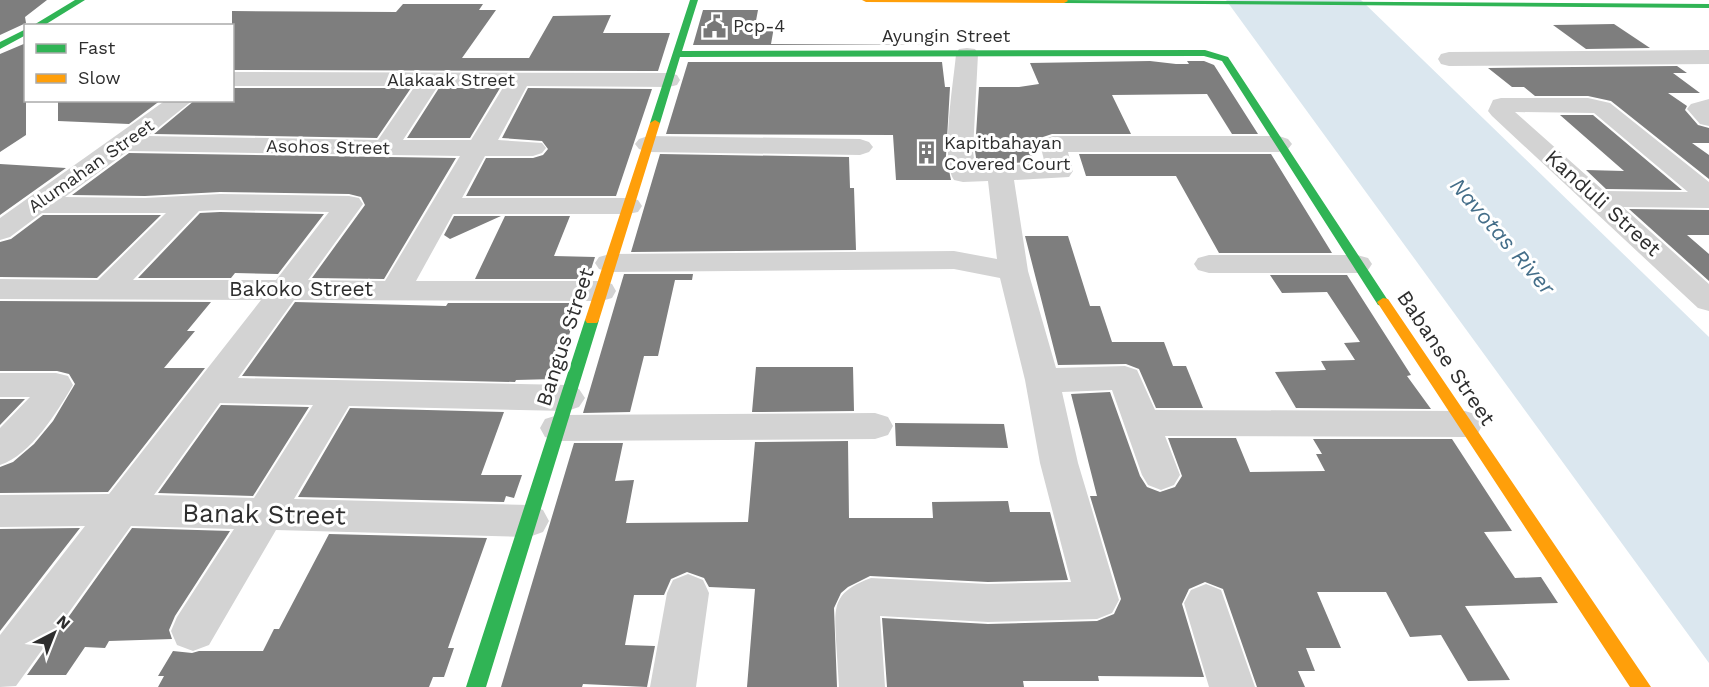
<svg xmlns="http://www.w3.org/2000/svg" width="1709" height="687" font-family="'Work Sans',sans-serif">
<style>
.water{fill:#dbe7ef}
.building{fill:#7e7e7e}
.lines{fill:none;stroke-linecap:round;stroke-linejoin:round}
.street{fill:#d3d3d3;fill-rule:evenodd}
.fast{fill:#30b455;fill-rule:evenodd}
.slow{fill:#ff9f0a;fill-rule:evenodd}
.labels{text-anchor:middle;stroke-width:6;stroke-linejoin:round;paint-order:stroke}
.far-poi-label{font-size:18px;fill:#2e2e2e;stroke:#fff;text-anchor:start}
.far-street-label{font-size:18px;fill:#2e2e2e;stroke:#fff}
.street-label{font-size:21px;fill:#2e2e2e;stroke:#fff}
.water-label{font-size:22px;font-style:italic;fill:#446e89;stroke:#fff}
.near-street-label{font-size:26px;fill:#2e2e2e;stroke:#fff}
</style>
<rect width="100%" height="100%" fill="#fff"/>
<path class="water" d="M1226,0h135l348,337v326z"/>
<path class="building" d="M0,0h47l-22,17 1,6 -26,12z
M403,4h80l-4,6h17l-34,48h67l24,-42 58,-1 -8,18h67l-12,38 -426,-1v-59l164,1z
M703,10h55l-3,16 19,1 -3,17 168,1h-246z
M1614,24l36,24 -64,1 -33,-24z
M26,43v92l-26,17v-98z
M1150,61l26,3h13l-2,-3h17l10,4 44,69h-26l-25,-40 -95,1 19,39h-79l-9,3 -5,6 -9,-1 5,20 -57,2 -2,-13 4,-64h40l20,-3 -9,-21z
M688,62h254l3,25h5l-4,69 5,24h-55l-3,-45 -227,-1z
M1677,66l10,7h-14l27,20h-32l19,13 -2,4 13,15 11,3v15h-17l17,12v24l-98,-78 -23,-5h-53l-11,-9h-12l-24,-19z
M232,88h179l-34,50 -223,-4 41,-34h37z
M439,88h61l-30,50h-63z
M528,88l124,1 -36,107h-150l20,-38h47l10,-3 5,-6 -6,-8 -40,-3z
M58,100h103l-32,24 -71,-3z
M1560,115h33l89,75 -76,-1 -20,-19 38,1z
M129,153l327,5 -72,121 -72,-1 53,-73 -4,-8 -12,-3 -129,-2 -75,4 -73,-1z
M660,154l189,3 1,31h4l2,62 -225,2z
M1079,154h192l61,99h-113l-43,-77h-90z
M0,164l66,4 -66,47z
M1629,209l80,1v25h-22l22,19v27z
M220,212l104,2 -46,60 -43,-1 -4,5h-93l62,-65z
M43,215h118l-64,63 -97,-1v-35l11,-3z
M454,216h47l-51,23 -6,-4z
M505,216h65l-16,40 41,1 -7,22h-113z
M1025,236h43l22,70h10l12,36h52l9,24h13l17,42h-47l-17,-39 -13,-5 -68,1z
M624,274h69l-1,6h-17l-17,76h-14l-14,56 -47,1z
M1270,275h77l64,100 -4,1 24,33 -135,-1 -21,-36 51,-2 -5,-9 34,-1 -11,-17 16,-1 -33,-50 -45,1z
M0,301l211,1 -24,29h8l-31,37h41l-97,124 -108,1v-26l13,-5 21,-18 19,-23 22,-37 -6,-10 -12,-3h-57z
M295,302l151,4 2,-3h132l-26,76 -38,1 -1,2 -273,-6z
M756,367h97l1,44 -102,1z
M1110,392l30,84 7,11 13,5 15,-5 7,-11 -14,-38h68l14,34 75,-1 -9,-17h6l-9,-15h139l60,92 -28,1 31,46 26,-1 17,26 -93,3 45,74 -42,1 -27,-46 -31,2 -24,-45h-69l24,56h-35l9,23h-17l7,16h-48l-34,-98 -18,-7 -16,7 -7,15 22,73 -106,-1 1,5h-76l1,6h-137l-5,-69 106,6 109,-3 17,-7 7,-15 -31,-103h7l-26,-102z
M0,399h25l-25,26z
M221,405l88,2 -56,89 -95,-3z
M350,408l154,4 -23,63h41l-8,23 -8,-2 -2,6 -206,-5z
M895,423l109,1 4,24 -112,-2z
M848,441l1,77h84l-1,-16 76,-1 2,11h40l18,68 -80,2 -118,-6 -22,11 -7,6 -7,15 3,79h-90l8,-98 -46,-2 -5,-9 -17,-6 -16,7 -7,16h-30l-9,50 30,1 -8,41 -64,-3 -1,3h-81l73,-244h49l-8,38 19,-1 -8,43 122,-1 7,-80z
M80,528l-80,103v-102z
M132,528l98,3 -55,85 -6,14 3,9 -63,2 -4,7 -20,-1 -19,28h-39z
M329,534l158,4 -39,110h6l-10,29h-11l-4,10h-271l6,-11h-6l15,-25 19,2 7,-2h64l11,-22h5z"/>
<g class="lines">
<path class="street" d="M967,48l8,1 3,5 -5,97 2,15 70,-2 -5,-20 4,-5 9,-3h226l9,3 4,5 -4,5 -9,3h-211l5,19 -4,6 -55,3 14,91 28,97 69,-2 12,4 18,40 310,1 13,4 5,9 -5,9 -13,4 -300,-1 15,39 -6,10 -13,5 -13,-5 -6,-10 -30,-85 -50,2 16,71 41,137 -7,13 -15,6 -109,3 -108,-6 5,71h-46c-1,-16 -2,-32 -3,-47 -2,-36 -2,-48 35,-62l117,6 83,-2 -31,-119 -15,-83 -25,-102 -46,-9 -344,3 -11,-3 -4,-6 4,-6 11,-3 344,-3 43,8 -9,-78 -25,1 -9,-2c-14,-20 0,-100 2,-126l3,-5z
M1709,50v14l-260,2 -8,-2 -3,-5 3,-5 8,-2z
M232,72l437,1 8,2 3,5 -3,5 -8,2 -142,-1 -29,54 44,3 4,5 -4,5 -9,3h-48l-23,42h166l10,2 4,6 -4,6 -10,2h-175l-37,67h185l11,3 4,7 -4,7 -11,3 -307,-1 -56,78 329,7 12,4 6,9 -6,9 -12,4 -218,-5 -55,93 235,6 14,5 6,11 -6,11 -14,5 -253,-7 -67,115 -16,6 -16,-6 -6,-14 6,-14 57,-88 -103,-3 -115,160 -16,1v-52l85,-109 -85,1v-32l109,-1 152,-194 -261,-1v-20l98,1 68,-67h-124l-32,24 -10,3v-22l166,-118h27l-45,36 230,4 37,-54h-183zM438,86h66l-33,54h-68zM128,151l332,5 -75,125 -77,-1 55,-76 -4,-6 -10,-2 -129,-2 -75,4 -80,-1zM220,210l109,2 -53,68h-143l66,-69zM220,403l93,2 -59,93 -100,-3z
M1501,98h87l22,5 99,79v26l-86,-1 86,77v27l-11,-3 -206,-192 -4,-5 5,-11zM1515,112l79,1 94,79 -84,-1z
M1709,99v27l-9,-2 -13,-15 4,-5z
M648,136l212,3 9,3 4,5 -4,5 -9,3 -212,-3 -9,-3 -4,-5 4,-5z
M1209,255h148l11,3 4,6 -4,6 -11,3h-148l-11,-3 -4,-6 4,-6z
M0,373h56l12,3 5,9c-16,27 -42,70 -73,80v-37l30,-31h-30z
M875,413l13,4 5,9 -5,9 -13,4 -317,2 -13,-4 -5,-9 5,-9 13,-4z
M688,574l15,6 6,13 -13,94h-46l17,-94 6,-13z
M1206,584l15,6 34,97h-46l-25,-84 7,-13z"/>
<path class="fast" d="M75,0h10l-42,26h-11z
M690,0h8l-16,51 523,-1 23,7 161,245 -6,4 -5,-1 -156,-244 -18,-5 -524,1 -20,66 -5,3 -4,-1 -1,-2z
M1061,0l648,4v4l-645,-5z
M26,29v6l-26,14v-7z
M592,316l7,4 -113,367h-20l119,-367z"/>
<path class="slow" d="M862,0h205l1,1 -4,2 -198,-1z
M655,120l5,3 -61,197 -2,3h-10l-2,-3 65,-197z
M1383,298l5,1 263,388h-21l-253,-385z"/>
</g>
<defs>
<symbol id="civic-bare" viewBox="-9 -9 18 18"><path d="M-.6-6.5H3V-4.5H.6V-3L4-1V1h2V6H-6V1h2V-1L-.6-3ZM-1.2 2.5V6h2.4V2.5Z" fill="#777" stroke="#fff" stroke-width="2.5" paint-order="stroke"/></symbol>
<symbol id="building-bare" viewBox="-9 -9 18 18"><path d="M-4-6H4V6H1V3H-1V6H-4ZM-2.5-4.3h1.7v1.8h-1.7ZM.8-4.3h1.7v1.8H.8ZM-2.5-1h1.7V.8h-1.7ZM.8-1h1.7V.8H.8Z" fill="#777" stroke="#fff" stroke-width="2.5" paint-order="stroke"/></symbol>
</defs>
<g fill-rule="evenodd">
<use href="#civic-bare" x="698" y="10" width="33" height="33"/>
<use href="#building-bare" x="910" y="136" width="33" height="33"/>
</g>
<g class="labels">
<g class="far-poi-label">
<text x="733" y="32">Pcp-4</text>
<text x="944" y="149">Kapitbahayan<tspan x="944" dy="21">Covered Court</tspan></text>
</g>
<g class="far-street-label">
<text x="946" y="42">Ayungin Street</text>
<text x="451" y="86">Alakaak Street</text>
<text transform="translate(328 147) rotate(1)" y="6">Asohos Street</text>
<text transform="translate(91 166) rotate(-35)" y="6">Alumahan Street</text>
</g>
<g class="street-label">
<text transform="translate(1603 203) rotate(42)" y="7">Kanduli Street</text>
<text x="301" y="296">Bakoko Street</text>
<text transform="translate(565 337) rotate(-72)" y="7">Bangus Street</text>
<text transform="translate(1446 358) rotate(56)" y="7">Babanse Street</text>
</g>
<g class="water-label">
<text transform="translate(1503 236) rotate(49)" y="8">Navotas River</text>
</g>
<g class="near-street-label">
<text transform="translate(264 514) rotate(1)" y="9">Banak Street</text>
</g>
</g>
<rect x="24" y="24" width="210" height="78" fill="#ffffff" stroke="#ababab" stroke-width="1.5"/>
<rect x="36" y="44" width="30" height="9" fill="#30b455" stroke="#ababab" stroke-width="1.5"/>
<text x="78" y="54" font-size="18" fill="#2e2e2e">Fast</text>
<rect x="36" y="74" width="30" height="9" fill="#ff9f0a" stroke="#ababab" stroke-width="1.5"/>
<text x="78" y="84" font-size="18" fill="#2e2e2e">Slow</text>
<g transform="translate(54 633) rotate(42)" stroke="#ffffff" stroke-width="4.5" paint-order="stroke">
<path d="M0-4.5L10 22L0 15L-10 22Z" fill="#2e2e2e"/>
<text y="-9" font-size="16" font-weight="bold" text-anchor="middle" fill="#2e2e2e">N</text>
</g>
</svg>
